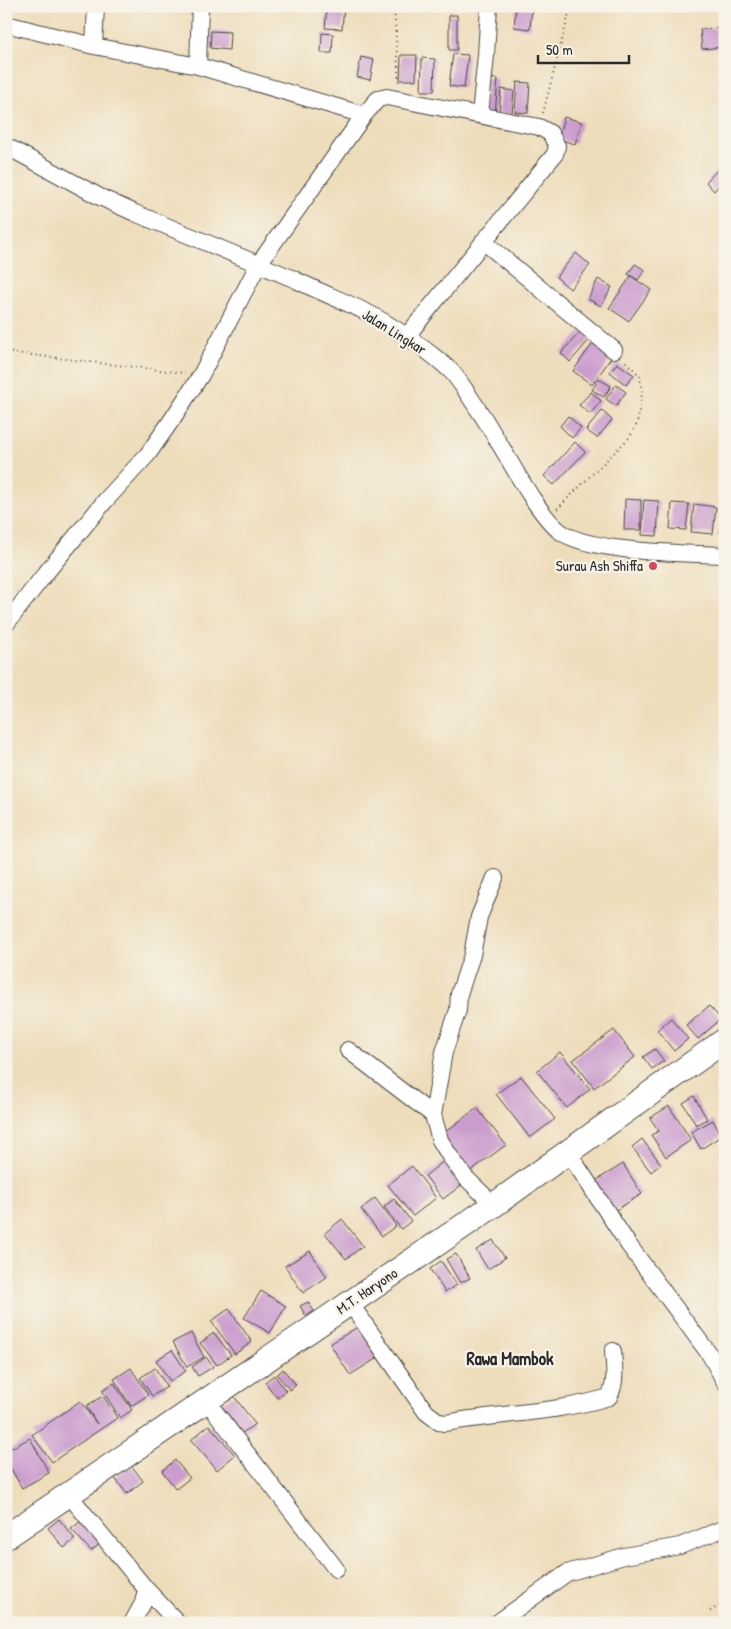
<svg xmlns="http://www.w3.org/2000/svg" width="731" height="1629" font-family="'Patrick Hand',sans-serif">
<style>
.building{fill:#cb9dce}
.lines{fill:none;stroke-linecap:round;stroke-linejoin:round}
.minor-casing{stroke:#484641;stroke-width:18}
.highway-casing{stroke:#484641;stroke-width:26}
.path{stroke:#484641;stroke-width:2;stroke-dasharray:1 4;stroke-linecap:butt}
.minor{stroke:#fff;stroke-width:16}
.highway{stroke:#fff;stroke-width:24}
.poi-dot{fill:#d1495b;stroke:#f7f3e8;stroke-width:2}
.labels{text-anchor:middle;stroke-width:4.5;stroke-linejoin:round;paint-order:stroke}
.street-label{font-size:15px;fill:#2b2b2b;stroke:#f7f3e8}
.poi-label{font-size:15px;fill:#2b2b2b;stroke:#f7f3e8;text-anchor:end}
.quarter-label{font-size:18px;font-weight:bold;fill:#2b2b2b;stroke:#f7f3e8}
</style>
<rect width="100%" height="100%" fill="#f7f3e8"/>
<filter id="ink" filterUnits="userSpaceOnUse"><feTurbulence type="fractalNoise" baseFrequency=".02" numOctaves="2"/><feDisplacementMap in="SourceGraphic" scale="10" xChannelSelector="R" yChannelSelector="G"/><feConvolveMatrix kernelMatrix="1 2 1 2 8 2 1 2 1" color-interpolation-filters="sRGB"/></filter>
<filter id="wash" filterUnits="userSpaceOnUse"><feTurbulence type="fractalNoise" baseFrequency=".0096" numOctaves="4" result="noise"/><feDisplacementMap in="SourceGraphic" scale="20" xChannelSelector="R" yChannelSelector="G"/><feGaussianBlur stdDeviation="1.12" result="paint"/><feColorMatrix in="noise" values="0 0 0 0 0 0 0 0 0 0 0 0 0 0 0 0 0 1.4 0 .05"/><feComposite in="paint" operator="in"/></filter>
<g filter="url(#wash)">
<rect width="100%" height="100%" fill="#edb"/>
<g id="blocks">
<path class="building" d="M327,6h17l-2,23 -17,-1z
M359,6h23l-1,6 -22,-2z
M516,6h16l-2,23 -16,-2z
M449,15h8v35h-8z
M725,28v19l-23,2 -2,-20z
M211,31l19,1 -1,18 -19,-2z
M322,33l11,1 -1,19h-11z
M453,54l15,1 -4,33 -15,-2z
M401,55h16l-1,25h-16z
M361,57l13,3 -4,20 -13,-3z
M422,58l13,1 -1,32h-13z
M487,78l11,1 -3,36 -11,-1z
M517,82l13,1 -2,30 -13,-1z
M501,89l13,2 -2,23 -13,-1z
M564,117l18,5 -7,22 -17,-5z
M720,167l5,4v8l-11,12 -8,-9z
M576,253l14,12 -20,24 -14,-12z
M635,264l10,6 -7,10 -10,-6z
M631,276l20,14 -22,31 -20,-13z
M598,279l14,8 -11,19 -13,-7z
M582,330l9,8 -21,24 -9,-9z
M594,342l19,13 -21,30 -19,-14z
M617,363l17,12 -8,10 -16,-13z
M599,379l12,7 -7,11 -12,-7z
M616,385l10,7 -10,14 -10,-7z
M591,392l10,9 -11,13 -11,-9z
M602,411l10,9 -15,18 -11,-8z
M568,416l13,12 -9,10 -12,-12z
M575,442l10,10 -31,33 -10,-9z
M625,499l16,1v30h-17z
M644,500l15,1 -2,35 -15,-1z
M672,503l17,1 -3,26 -16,-1z
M694,504l22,3 -3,27 -22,-2z
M722,506l3,1v27l-5,-1z
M709,1006l12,13 -23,20 -12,-14z
M671,1018l17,21 -14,12 -17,-21z
M614,1030l21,27 -41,31 -21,-28z
M655,1049l9,12 -12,8 -9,-12z
M560,1052l30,37 -23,19 -30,-37z
M521,1076l34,43 -25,19 -34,-44z
M694,1096l13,23 -11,6 -13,-22z
M669,1106l22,34 -25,17 -15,-22 8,-4 -9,-13z
M477,1108l29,37 -37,27 -28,-37z
M713,1120l8,16 -20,13 -10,-17z
M642,1139l19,25 -10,8 -19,-25z
M445,1160l19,23 -21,16 -18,-23z
M623,1164l19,30 -31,19 -19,-30z
M412,1166l24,32 -23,18 -25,-31z
M375,1198l21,28 -14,10 -21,-27z
M394,1199l17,22 -10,8 -17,-22z
M342,1219l21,27 -17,13 -21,-26z
M493,1240l12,18 -17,11 -12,-19z
M310,1251l17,26 -24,16 -18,-27z
M456,1254l14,24 -10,5 -14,-24z
M441,1261l16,24 -12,7 -15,-23z
M261,1291l25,15 -16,27 -26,-15z
M308,1302l6,9 -8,5 -6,-10z
M229,1309l23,33 -17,12 -24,-33z
M359,1326l20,31 -29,18 -20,-31z
M191,1333l13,24 -17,10 -14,-25z
M214,1333l17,22 -14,10 -17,-22z
M172,1350l14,21 -16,10 -14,-21z
M206,1357l7,10 -15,9 -6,-9z
M131,1368l17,27 -17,11 -17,-27z
M155,1368l12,19 -15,9 -12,-18z
M283,1369l13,16 -6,5 -13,-15z
M274,1375l12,16 -9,7 -12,-16z
M114,1383l18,27 -12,8 -18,-28z
M233,1395l22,29 -13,9 -21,-28z
M103,1396l14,22 -65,44 -20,-27 48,-34 17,23 -11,-18z
M209,1425l26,30 -18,15 -26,-30z
M30,1438l19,35 -27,15 -16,-28v-9z
M175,1460l15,18 -14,11 -14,-18z
M131,1465l12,16 -16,13 -13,-17z
M59,1519l16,20 -11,9 -16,-20z
M81,1521l20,22 -10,8 -20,-22z"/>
</g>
</g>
<g filter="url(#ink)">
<use href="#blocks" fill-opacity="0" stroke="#484641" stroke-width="1"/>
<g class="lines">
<defs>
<path id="minor" d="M6,24l88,22 104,20 166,49 14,-16 9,-2 152,30 11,6 7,13 -2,8 -149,183
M94,46l2,-40
M198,66l2,-60
M480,115l6,-60 3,-49
M6,146l94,51 35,16 159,66c23,12 48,21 72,33 26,13 62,38 84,58 6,6 11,14 16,21 13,19 25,38 36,57 13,22 39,70 59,84 30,21 125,21 164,23
M483,241l131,109
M6,624l39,-50 60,-73 43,-47 23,-33 30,-46 57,-110 106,-150
M348,1050l85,65
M568,1152l60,92 82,111 15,27
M494,1205l-29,-28 -16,-22 -9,-15 -7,-25 11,-63 14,-42 1,-16 13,-39 7,-38 16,-39
M350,1303l76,109 13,10 6,1c55,-10 111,-10 164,-26 8,-14 5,-31 4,-46
M206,1400l130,169
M69,1495l77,94 -3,14 -11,20
M146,1589l32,34
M497,1623l70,-50 57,-17 56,-10 45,-18"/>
<path id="highway" d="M6,1537l488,-332 231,-165"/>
</defs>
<use href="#minor" class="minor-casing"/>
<use href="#highway" class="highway-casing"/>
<path class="path" d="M394,6l5,79
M571,10h154
M543,113l28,-107
M6,352l179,21
M557,509l72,-71 8,-14 5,-31 -2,-17 -17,-17
M710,1611l15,-8"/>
<use href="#minor" class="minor"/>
<use href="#highway" class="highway"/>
</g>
</g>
<circle class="poi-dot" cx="653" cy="566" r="5"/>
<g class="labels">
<g class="street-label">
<text transform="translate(394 332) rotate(32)" y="5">Jalan Lingkar</text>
<text transform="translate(367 1291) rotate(-34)" y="5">M.T. Haryono</text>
</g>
<g class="poi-label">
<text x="643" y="571">Surau Ash Shiffa</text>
</g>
<g class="quarter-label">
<text x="510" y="1365">Rawa Mambok</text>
</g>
</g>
<rect width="731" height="1629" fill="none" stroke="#f7f3e8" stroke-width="25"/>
<path d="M538 55v8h91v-8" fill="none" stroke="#2b2b2b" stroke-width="2.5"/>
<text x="546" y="55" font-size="15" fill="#2b2b2b" stroke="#f7f3e8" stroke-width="4" paint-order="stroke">50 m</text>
</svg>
